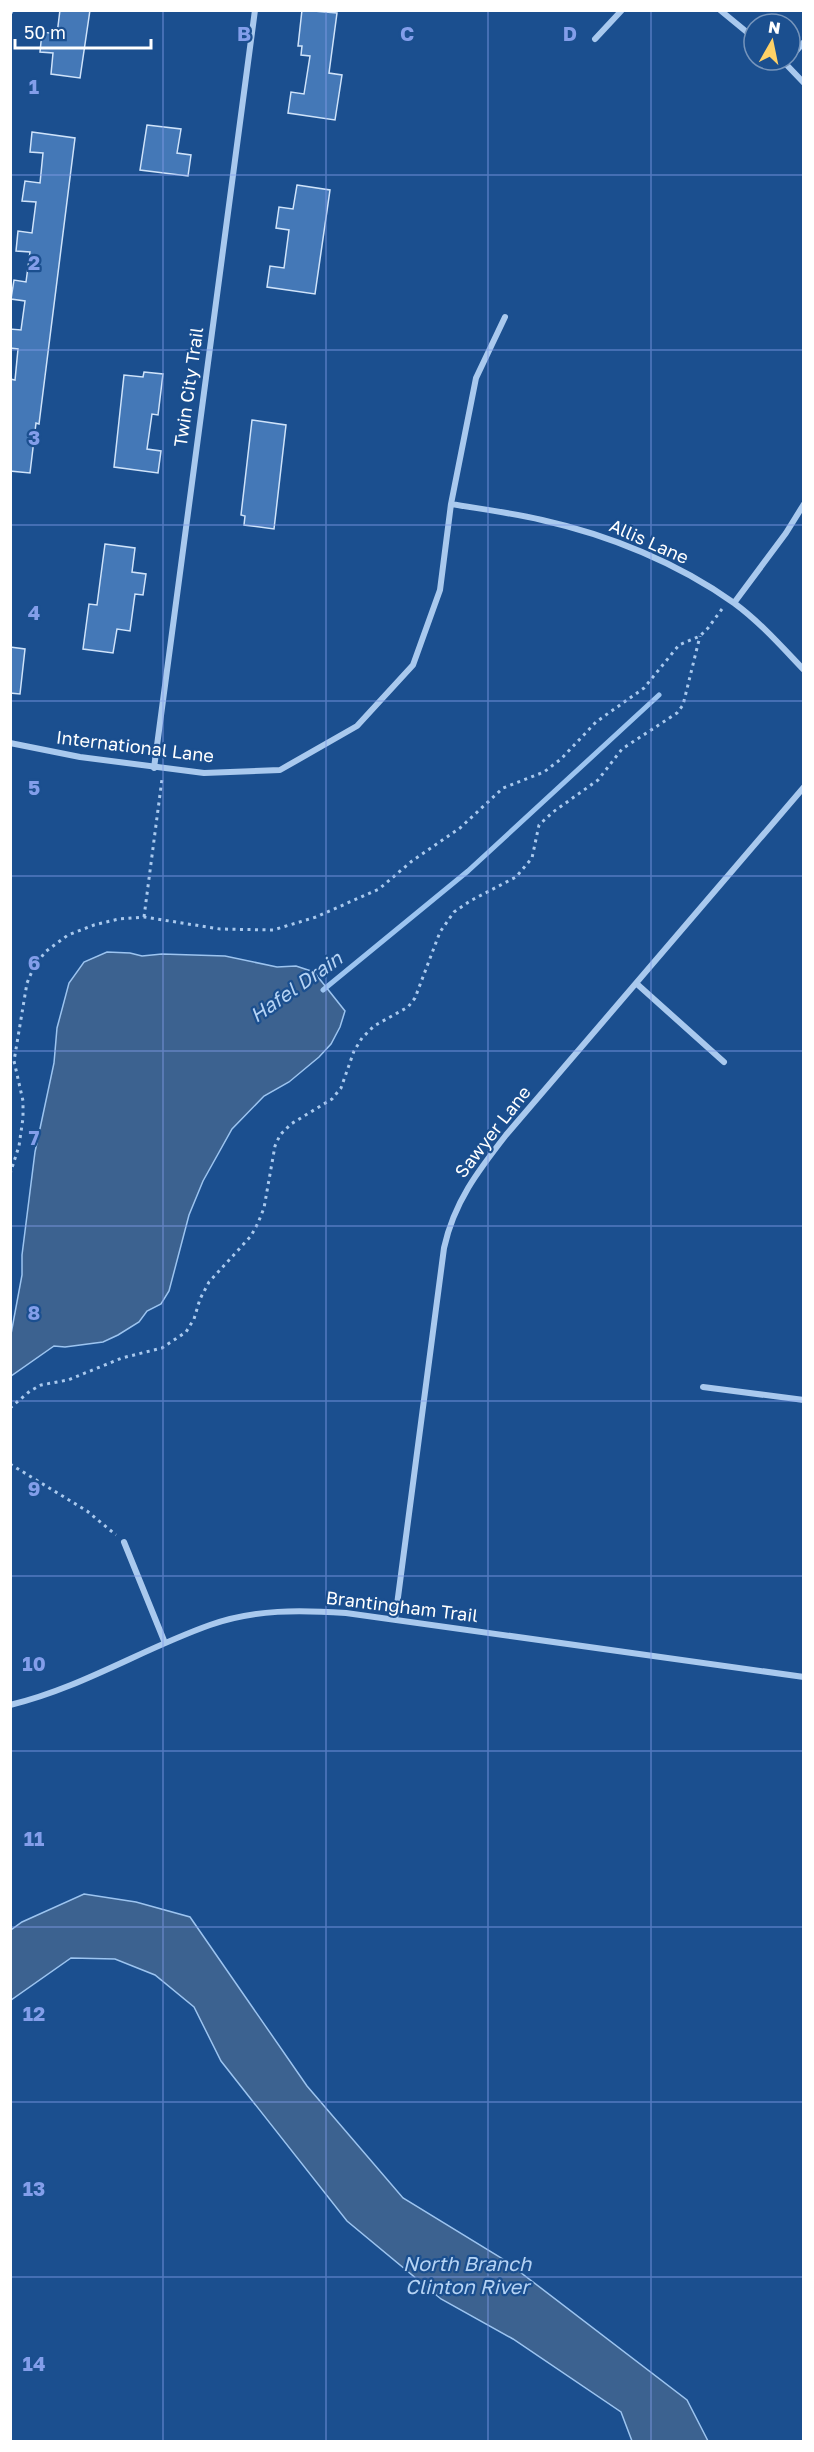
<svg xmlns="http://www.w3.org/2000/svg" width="814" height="2452" font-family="'Golos Text',sans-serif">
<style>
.water{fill:#3c6290;stroke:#9cc4f0;stroke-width:1.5}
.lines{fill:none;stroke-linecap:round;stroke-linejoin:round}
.stream{stroke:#9cc4f0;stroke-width:5}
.building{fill:#4478b7;stroke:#cfe3fa;stroke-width:1.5}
.path{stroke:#a9c9ee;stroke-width:3;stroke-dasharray:3 4.5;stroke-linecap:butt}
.minor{stroke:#a9c9ee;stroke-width:6}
.grid{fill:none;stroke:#839eea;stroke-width:1.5;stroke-opacity:0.55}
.labels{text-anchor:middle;stroke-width:4.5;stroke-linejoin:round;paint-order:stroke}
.street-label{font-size:18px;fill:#fff;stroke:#1b4f8f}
.water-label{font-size:20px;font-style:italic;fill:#b5d3f5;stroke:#1b4f8f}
.grid-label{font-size:20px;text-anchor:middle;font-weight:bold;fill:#839eea;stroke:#1b4f8f;stroke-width:4.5;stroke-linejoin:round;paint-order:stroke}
</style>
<rect width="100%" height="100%" fill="#1b4f8f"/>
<path class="water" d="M107,952l23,1 12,3 20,-2 63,2 52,11 19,-1 18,6 31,39 -5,16 -9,17 -12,13 -30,25 -25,14 -32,33 -29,52 -14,34 -20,76 -8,13 -14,7 -8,11 -21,13 -15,7 -38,5 -11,-1 -43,30v-42l11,-59v-20l13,-103 19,-89 3,-35 12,-45 15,-21z
M84,1894l52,8 54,15 117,169 96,112 100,61 184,141 21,41h-76l-11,-29 -108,-73 -72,-40 -94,-78 -126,-160 -27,-54 -39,-32 -40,-16 -44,-1 -60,42v-70l11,-8z"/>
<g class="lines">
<path class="stream" d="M323,990l145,-119 191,-176"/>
</g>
<path class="building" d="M60,10h30l-10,68 -29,-4 2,-21 -13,-1 2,-20 15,2z
M302,10l35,3 -8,60 13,2 -7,45 -47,-7 3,-21 13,2 6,-38 -9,-1 1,-9h-4z
M147,125l34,4 -4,24 14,2 -3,21 -48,-6z
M32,132l43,6 -36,286 -3,-1 -6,50 -20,-2v-92l5,1 3,-31 -8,-1v-19l11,1 4,-29 -14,-2 3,-19 12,2 4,-30 -14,-1 2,-20 14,2 4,-31 -14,-1 3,-20 15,2 3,-30 -13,-1z
M297,185l33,5 -15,104 -48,-7 3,-21 14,2 5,-38 -13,-2 3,-21 14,2z
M144,372l19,2 -5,41 -6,-1 -5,35 14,2 -3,22 -44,-6 10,-92 19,2z
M252,420l34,5 -12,104 -30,-4 1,-9 -4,-1z
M105,544l30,4 -3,24 14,2 -3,21 -8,-1 -5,37 -13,-2 -4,24 -30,-4 6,-45 8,1z
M10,647l15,2 -5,45 -10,-1z"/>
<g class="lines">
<path class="path" d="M144,917l18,-138
M10,1174l9,-28 4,-28v-17l-9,-40 13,-78 6,-14 12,-17 23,-17 26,-10 25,-6 25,-2 76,12 53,1 43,-13 63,-28 33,-28 48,-33 43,-40 41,-16 17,-13 35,-37 48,-34 35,-43 21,-9 8,-8 14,-19
M10,1408l20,-17 11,-6 27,-5 54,-22 40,-10 24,-16 8,-13 6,-20 9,-17 42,-46 7,-13 6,-15 11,-62 5,-11 11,-11 41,-25 9,-11 13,-37 8,-13 12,-12 34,-19 7,-9 25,-66 14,-20 16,-11 46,-24 16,-19 7,-33 14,-13 45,-32 24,-31 55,-36 6,-8 17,-69
M10,1464l77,47 29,24"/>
<path class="minor" d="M720,10l34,28
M10,12l1,-2
M595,39l27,-29
M790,58l14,-16
M782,60l22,23
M451,504c30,5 61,9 91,16 67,15 136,43 192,83 26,19 48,44 70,67
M734,603l52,-70 18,-29
M10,743l70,14 124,16 76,-3 77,-44 56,-61 27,-75 11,-86 25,-126 29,-61
M154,768l101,-758
M637,984l87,78
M703,1387l101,13
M124,1542l41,101
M395,1620l49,-372c10,-46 34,-77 62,-113l298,-348
M10,1705c71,-17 132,-56 200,-80 45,-16 90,-15 136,-12l458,64"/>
</g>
<path class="grid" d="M163,10v2432M326,10v2432M488,10v2432M651,10v2432M10,175h794M10,350h794M10,525h794M10,701h794M10,876h794M10,1051h794M10,1226h794M10,1401h794M10,1576h794M10,1751h794M10,1927h794M10,2102h794M10,2277h794"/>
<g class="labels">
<g class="street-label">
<text transform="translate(189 387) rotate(-82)" y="6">Twin City Trail</text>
<text transform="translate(649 542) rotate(24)" y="6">Allis Lane</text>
<text transform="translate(135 747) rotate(7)" y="6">International Lane</text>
<text transform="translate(493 1132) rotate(-52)" y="6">Sawyer Lane</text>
<text transform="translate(402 1607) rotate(7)" y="6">Brantingham Trail</text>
</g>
<g class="water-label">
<text transform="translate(296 987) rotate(-35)" y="7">Hafel Drain</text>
<text x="467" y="2271">North Branch<tspan x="467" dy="23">Clinton River</tspan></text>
</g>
</g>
<g class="grid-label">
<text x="244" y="41">B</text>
<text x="407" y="41">C</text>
<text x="570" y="41">D</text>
<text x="34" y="94">1</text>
<text x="34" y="270">2</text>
<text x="34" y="445">3</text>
<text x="34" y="620">4</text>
<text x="34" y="795">5</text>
<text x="34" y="970">6</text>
<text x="34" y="1145">7</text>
<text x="34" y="1320">8</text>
<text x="34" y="1496">9</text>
<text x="34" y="1671">10</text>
<text x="34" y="1846">11</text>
<text x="34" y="2021">12</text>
<text x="34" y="2196">13</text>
<text x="34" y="2371">14</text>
</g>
<rect width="814" height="2452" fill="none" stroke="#ffffff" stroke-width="24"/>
<g transform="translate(772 42) rotate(9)"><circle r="28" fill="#1b4f8f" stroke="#7695bc" stroke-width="1.5"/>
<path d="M0-4.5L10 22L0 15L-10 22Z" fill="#ffd166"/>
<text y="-9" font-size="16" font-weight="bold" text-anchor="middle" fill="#ffffff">N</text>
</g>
<path d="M15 39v9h136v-9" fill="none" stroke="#ffffff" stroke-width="3"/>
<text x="24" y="39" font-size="18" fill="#ffffff" stroke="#1b4f8f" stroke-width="4.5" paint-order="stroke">50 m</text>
</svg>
